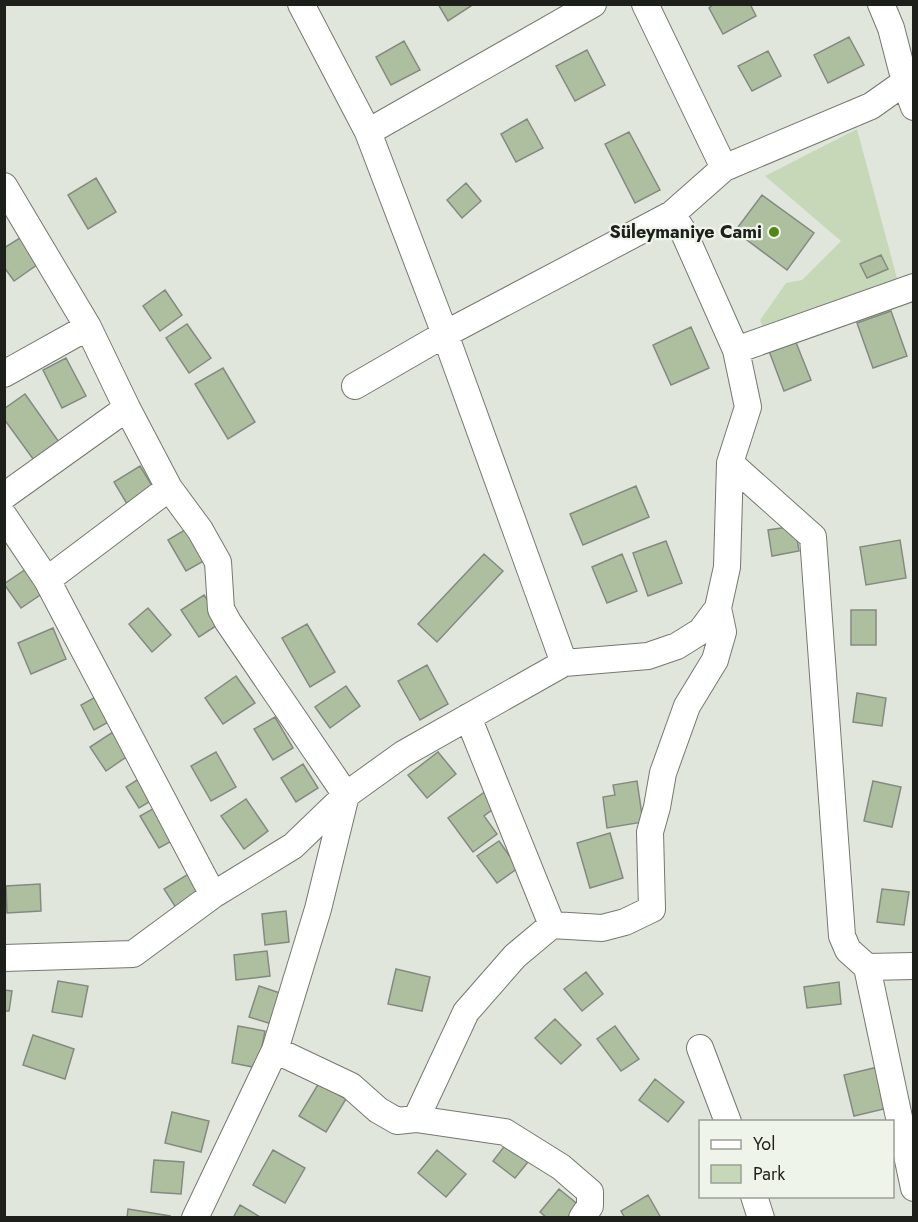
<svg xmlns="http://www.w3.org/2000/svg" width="918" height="1222" font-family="Jost,sans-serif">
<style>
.green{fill:#c7d8b9}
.building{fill:#aebfa0;stroke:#858a81;stroke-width:1.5}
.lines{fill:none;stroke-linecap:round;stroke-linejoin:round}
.street-casing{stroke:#747970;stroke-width:28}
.street{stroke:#fff;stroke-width:26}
.poi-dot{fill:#568515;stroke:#eef4e9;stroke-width:2}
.labels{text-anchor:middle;stroke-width:4.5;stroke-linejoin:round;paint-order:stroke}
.poi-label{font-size:18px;font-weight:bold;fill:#1d1f1b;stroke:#eef4e9;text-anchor:end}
</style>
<rect width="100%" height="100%" fill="#e1e6dc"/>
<path class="green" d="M857,129l41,153 -135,46 -3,-8 26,-37 16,-3 39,-39 -76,-65z"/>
<path class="building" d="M438,4h36l-26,17z
M714,4h36l6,12 -33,18 -14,-26z
M849,37l15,28 -36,18 -14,-28z
M404,41l16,29 -29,15 -15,-28z
M587,50l18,35 -30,16 -19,-35z
M768,51l13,25 -29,15 -14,-25z
M527,119l16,29 -27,14 -15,-28z
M629,132l31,58 -25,13 -30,-59z
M96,178l20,34 -28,17 -20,-34z
M466,183l15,18 -19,17 -15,-18z
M762,195l52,38 -27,37 -52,-39z
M23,236l18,26 -27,19 -10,-14v-19z
M881,255l7,14 -21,9 -7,-14z
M165,290l17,25 -22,16 -17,-25z
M891,311l16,45 -34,12 -16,-45z
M187,324l24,34 -22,15 -23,-35z
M691,327l18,41 -38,17 -18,-40z
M795,340l16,40 -27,11 -15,-40z
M66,358l20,38 -24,12 -19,-38z
M223,368l32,54 -27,17 -33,-55z
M25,394l36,51 -25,18 -32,-44v-10z
M140,466l16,26 -26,17 -16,-27z
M636,486l13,31 -66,28 -13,-31z
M795,526l4,25 -27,5 -4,-26z
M188,528l19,31 -21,12 -18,-31z
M900,540l6,38 -40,7 -6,-38z
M666,541l16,42 -34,13 -15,-43z
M484,554l19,17 -66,71 -19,-18z
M622,554l15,37 -30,12 -15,-36z
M29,567l17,24 -25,17 -17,-24z
M204,595l18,27 -23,15 -18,-27z
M148,608l23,27 -19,17 -23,-28z
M851,610h25v35h-25z
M307,624l28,48 -25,15 -28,-49z
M53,628l13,31 -35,15 -13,-31z
M427,665l21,39 -28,16 -22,-39z
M236,676l19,27 -32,21 -18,-26z
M346,686l14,20 -30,22 -15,-21z
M857,693l29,5 -4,28 -29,-4z
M101,694l13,25 -20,11 -13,-25z
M275,717l18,31 -20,12 -19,-31z
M116,730l16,23 -26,18 -16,-24z
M216,752l20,35 -25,14 -20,-35z
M438,752l18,22 -29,24 -19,-23z
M303,764l15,24 -22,14 -15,-24z
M145,775l14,21 -20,12 -13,-21z
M637,781l6,41 -36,6 -4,-31 12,-2 -2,-10z
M873,781l28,6 -9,40 -28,-6z
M486,791l11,15 -13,10 13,18 -24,18 -25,-34z
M246,799l22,32 -24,18 -23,-33z
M160,805l19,32 -20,11 -19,-32z
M610,833l13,45 -33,10 -13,-45z
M499,841l19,27 -21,15 -20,-27z
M190,873l15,25 -25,16 -16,-25z
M40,884l1,27 -34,2 -1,-27z
M882,889l27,3 -5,33 -27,-3z
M286,911l3,31 -24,3 -3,-31z
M267,951l3,25 -34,4 -2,-25z
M396,969l34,8 -8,34 -34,-7z
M586,972l17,22 -21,17 -18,-22z
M58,981l30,5 -6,31 -30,-5z
M839,982l2,22 -34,4 -3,-21z
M259,986l30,10 -11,30 -29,-9z
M4,990l8,1 -3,20h-5z
M555,1019l26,26 -20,19 -26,-26z
M238,1026l27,5 -7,37 -26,-5z
M615,1026l24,33 -18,12 -24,-32z
M33,1035l41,14 -9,30 -42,-14z
M878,1067l10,41 -34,8 -10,-41z
M655,1079l29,23 -16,20 -29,-22z
M319,1083l27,16 -20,33 -27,-16z
M172,1112l37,9 -8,31 -36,-9z
M510,1139l22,18 -17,21 -22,-17z
M273,1150l32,18 -20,35 -32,-18z
M437,1150l29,24 -20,23 -28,-24z
M154,1160l30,2 -3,32 -30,-2z
M559,1189l22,18 -8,11h-26l-7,-6z
M648,1195l13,23h-36l-4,-7z
M240,1205l22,13h-29z
M128,1209l42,7v2h-43z"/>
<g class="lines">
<defs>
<path id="street" d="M301,4l67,128 77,202 119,329
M645,4l79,164
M905,82l9,25
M368,132l225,-128
M4,186l84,141 39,81 42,80 31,42 18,32 3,47 7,13 118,173 -53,51 -80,49 -80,59 -129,4
M736,350l178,-63
M4,374l84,-47
M355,386l90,-52 227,-120
M730,463l83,74 29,399 6,14 19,17 47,-1
M4,496l123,-88
M4,516l43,64 166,315
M47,580l122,-92
M468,717l84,208
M867,967l47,221
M700,1048l28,74
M275,1050l76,36 27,24 19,11 19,-2 89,13 56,35 29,25v14l-8,12
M416,1119l50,-107 49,-56 37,-31 50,3 23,-6 27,-13 -2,-77 7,-25 6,-34 24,-67 28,-46 8,-28 -5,-24
M754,1196l7,22
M195,1218l80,-168 43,-141 28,-114 57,-41 161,-91 84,-7 29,-10 24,-15 17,-23 9,-41 3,-104 18,-56 -12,-57 -52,-117 -12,-19 52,-46 147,-62 34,-24 -14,-54 -10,-24"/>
</defs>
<use href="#street" class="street-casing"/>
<use href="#street" class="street"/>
</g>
<circle class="poi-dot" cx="774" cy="232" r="6"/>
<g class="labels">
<g class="poi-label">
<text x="762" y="238">Süleymaniye Cami</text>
</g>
</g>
<rect width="918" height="1222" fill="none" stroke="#1d1f1b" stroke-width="12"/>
<rect x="699" y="1120" width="195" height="78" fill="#eef4e9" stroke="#9a9f97" stroke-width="1.5"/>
<rect x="711" y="1140" width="30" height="9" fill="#ffffff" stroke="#9a9f97" stroke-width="1.5"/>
<text x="753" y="1150" font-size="18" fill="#1d1f1b">Yol</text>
<rect x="711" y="1165" width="30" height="18" fill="#c7d8b9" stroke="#9a9f97" stroke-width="1.5"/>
<text x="753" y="1180" font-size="18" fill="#1d1f1b">Park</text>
</svg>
